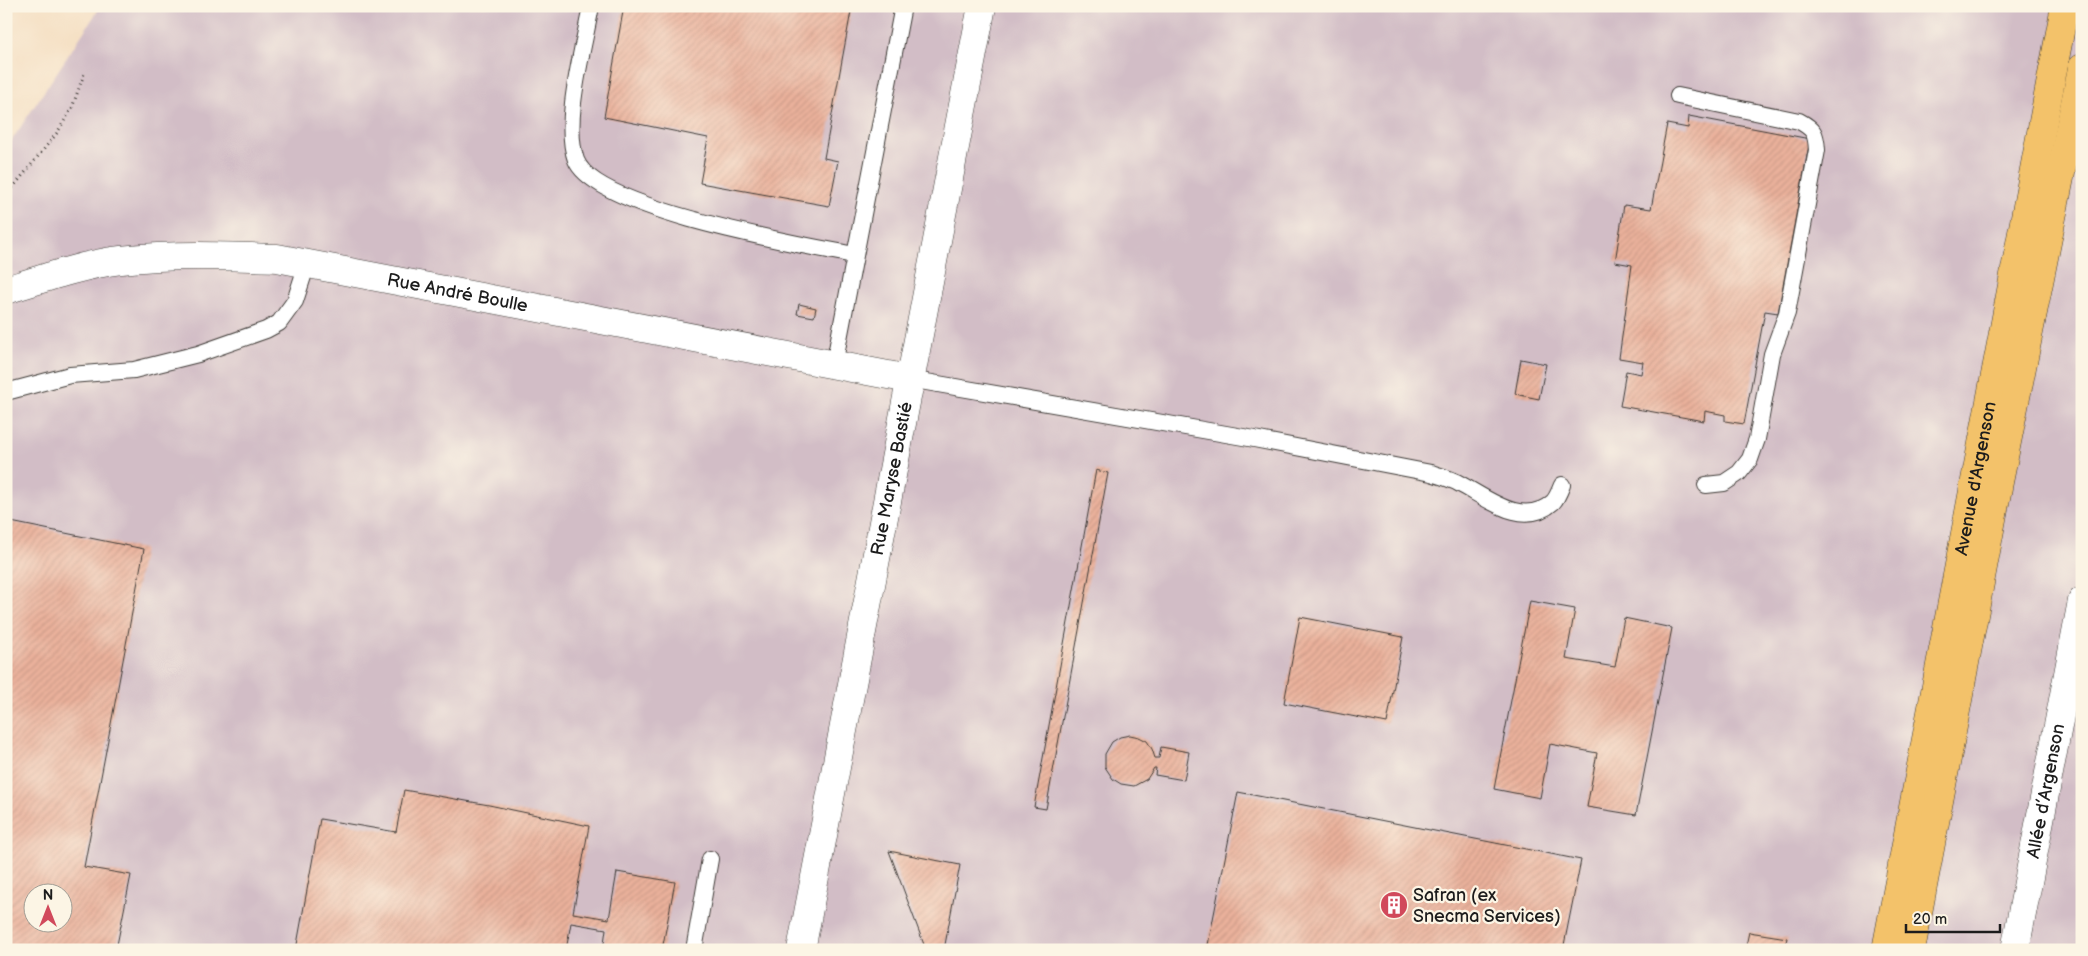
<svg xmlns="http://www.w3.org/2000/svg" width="2088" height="956" font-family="'Balsamiq Sans',sans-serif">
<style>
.industrial{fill:#d2bdc6;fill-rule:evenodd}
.building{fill:url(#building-hatch);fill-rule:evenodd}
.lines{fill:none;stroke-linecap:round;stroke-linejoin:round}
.service-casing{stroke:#3d3935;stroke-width:18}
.minor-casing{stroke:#3d3935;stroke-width:29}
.primary-casing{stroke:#3d3935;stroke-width:29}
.path{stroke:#3d3935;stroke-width:3;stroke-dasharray:1 4;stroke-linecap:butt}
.service{stroke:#fff;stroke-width:16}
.minor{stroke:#fff;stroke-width:28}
.primary{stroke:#f3c26a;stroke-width:28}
.labels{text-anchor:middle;stroke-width:4.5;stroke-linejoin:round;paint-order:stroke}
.street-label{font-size:18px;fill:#1c1c1c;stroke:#fcf5e5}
.poi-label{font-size:18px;fill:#1c1c1c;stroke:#fcf5e5;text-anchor:start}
</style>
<defs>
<pattern id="building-hatch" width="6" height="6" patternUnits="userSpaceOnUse" patternTransform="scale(1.25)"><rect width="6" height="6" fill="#eab19b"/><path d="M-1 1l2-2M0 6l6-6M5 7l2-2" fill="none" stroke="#c89885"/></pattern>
</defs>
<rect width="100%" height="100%" fill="#fcf5e5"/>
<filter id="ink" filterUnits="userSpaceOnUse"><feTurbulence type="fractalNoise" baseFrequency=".02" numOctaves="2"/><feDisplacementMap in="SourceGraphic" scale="10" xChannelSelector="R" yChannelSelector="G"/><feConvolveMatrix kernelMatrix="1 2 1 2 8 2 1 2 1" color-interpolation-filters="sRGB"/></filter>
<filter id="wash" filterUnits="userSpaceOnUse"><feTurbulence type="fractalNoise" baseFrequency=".0096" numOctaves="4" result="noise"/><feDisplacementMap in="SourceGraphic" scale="20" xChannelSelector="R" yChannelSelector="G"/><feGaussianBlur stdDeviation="1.12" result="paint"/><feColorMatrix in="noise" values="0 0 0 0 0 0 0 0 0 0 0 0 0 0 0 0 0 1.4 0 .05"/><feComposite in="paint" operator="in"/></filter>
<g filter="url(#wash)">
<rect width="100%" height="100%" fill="#f5e0c4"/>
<path class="industrial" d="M101,6h1981v944h-2076v-801zM32,894h30v30h-30z"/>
<g id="blocks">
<path class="building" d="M624,6h228l-28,152 14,3 -9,45 -129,-23 8,-45 -104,-21z
M1689,116l121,23 -32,174 -13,-2 -21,113 -19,-3v-6l-20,-4 -1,10 -84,-15 6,-35 15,3 2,-12 -24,-4 13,-93 -17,-3 9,-57 27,4 16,-85 21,4z
M799,304l17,4 -2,9 -17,-3z
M1521,359l25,5 -7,35 -24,-5z
M1096,470l12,3 -62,336 -12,-2z
M6,521l138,28 -60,318 47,8 -15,75h-110zM32,894h30v30h-30z
M1530,601l45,8 -9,50 49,8 9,-49 48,10 -36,187 -49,-8 10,-54 -47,-9 -10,54 -46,-9z
M1300,617l103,20 -16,86 -103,-20z
M1130,735l9,2 8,4 5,8 3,9h4l2,-11 28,5 -5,28 -29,-5 1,-7h-2l-7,11 -13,7 -13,-2 -8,-5 -8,-12v-13l7,-12 8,-5z
M404,790l85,15 100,21 -16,87 36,6 8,-47 58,10 -13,68h-59l3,-21 -35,-6 -5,27h-270l24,-131 76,13z
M1238,792l343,68 -18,90h-356z
M889,851l71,14 -16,85h-18z
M1749,932l38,6 -3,12h-39z"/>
</g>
</g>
<g filter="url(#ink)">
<use href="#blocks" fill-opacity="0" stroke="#3d3935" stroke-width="1"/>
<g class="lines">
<defs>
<path id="service" d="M591,6c-7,41 -29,116 -15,154 19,50 227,85 279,95
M1678,96l121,25c15,8 17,12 18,29l-30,163 -15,41 -15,85 -7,20 -11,14 -15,10 -18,2
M834,365l69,-359
M909,379l340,59 182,35c10,3 21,6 29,11 27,14 63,45 93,18 4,-4 7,-12 9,-17
M6,392l64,-17 64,-5 64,-16 68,-24 13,-7 16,-22 12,-37
M694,950l16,-91"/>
<g id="minor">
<path id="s1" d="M6,290c35,-11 79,-26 115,-30 53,-6 102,-4 156,-2l632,121"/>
<path id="s2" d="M801,950l181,-944"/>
<path id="s3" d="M2015,950l67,-349"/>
</g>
<g id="primary">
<path id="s4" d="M1886,950l179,-944"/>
<path d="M1911,950l88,-468 83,-414"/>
</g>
</defs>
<use href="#service" class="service-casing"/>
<use href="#minor" class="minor-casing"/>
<use href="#primary" class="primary-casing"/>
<path class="path" d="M6,196l51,-63 15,-25 13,-37"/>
<use href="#service" class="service"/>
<use href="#minor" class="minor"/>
<use href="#primary" class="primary"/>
</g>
</g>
<defs>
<symbol id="building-disc" viewBox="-11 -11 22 22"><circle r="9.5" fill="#d1495b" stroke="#fcf5e5"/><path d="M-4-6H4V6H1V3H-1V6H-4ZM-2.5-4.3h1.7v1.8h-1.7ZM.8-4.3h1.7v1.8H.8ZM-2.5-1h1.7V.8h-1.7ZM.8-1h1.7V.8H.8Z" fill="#fff"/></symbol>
</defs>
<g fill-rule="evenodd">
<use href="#building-disc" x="1378" y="889" width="32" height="32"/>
</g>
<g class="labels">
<g class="street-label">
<text dy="6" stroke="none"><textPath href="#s1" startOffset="459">Rue André Boulle</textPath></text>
<text dy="6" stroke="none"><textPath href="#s2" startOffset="480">Rue Maryse Bastié</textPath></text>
<text dy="6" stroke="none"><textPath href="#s4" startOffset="480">Avenue d'Argenson</textPath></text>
<text dy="6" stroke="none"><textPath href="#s3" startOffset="162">Allée d’Argenson</textPath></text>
</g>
<g class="poi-label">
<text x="1413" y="901">Safran (ex<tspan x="1413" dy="21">Snecma Services)</tspan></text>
</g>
</g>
<rect width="2088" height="956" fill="none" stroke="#fcf5e5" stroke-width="25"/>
<g transform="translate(48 908)"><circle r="24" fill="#fcf5e5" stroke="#a29e95"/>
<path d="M0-4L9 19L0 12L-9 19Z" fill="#d1495b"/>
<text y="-8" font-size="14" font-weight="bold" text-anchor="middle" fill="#1c1c1c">N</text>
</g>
<path d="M1906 924v8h94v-8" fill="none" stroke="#1c1c1c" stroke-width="2.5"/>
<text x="1913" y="924" font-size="15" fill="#1c1c1c" stroke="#fcf5e5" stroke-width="4" paint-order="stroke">20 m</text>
</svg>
